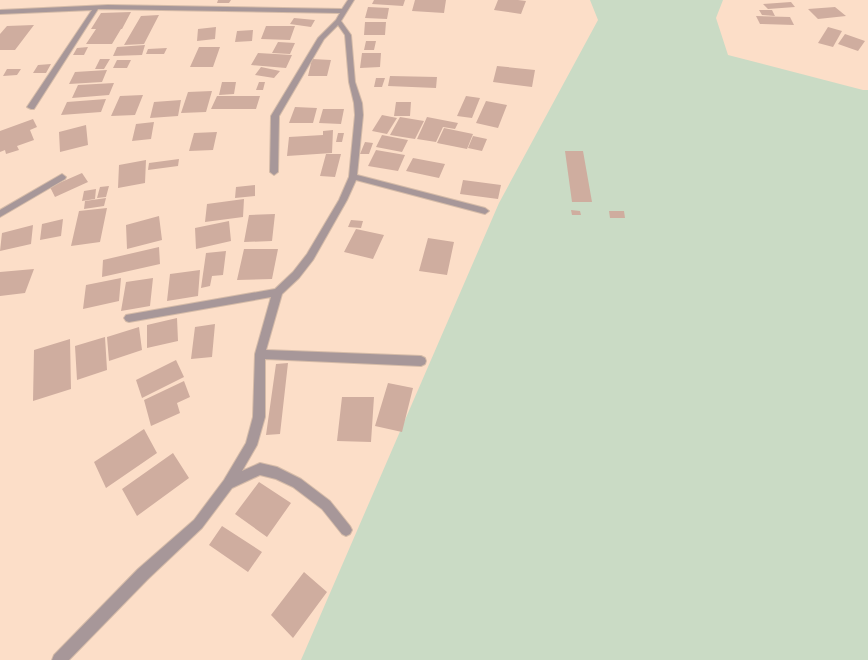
<svg xmlns="http://www.w3.org/2000/svg" width="868" height="660" font-family="'DM Sans',sans-serif">
<style>
.green{fill:#cadbc5}
.building{fill:#cfad9f}
.lines{fill:none;stroke-linecap:round;stroke-linejoin:round}
.minor-casing{stroke:#d5bba8;stroke-width:2}
.minor{fill:#a79799;fill-rule:evenodd}
</style>
<rect width="100%" height="100%" fill="#fcdec8"/>
<path class="green" d="M590,0h133l-7,18 12,37 135,35h5v570h-567l198,-457 99,-183z"/>
<path class="building" d="M218,0h13l-2,3h-12z
M374,0h31l-2,6 -31,-2z
M415,0h31l-2,13 -32,-2z
M498,0h20l8,1 -5,13 -27,-4z
M791,2l4,5 -27,2 -5,-5z
M368,7l21,1 -2,11 -22,-1z
M835,7l11,9 -28,3 -10,-10z
M759,10h13l3,6 -13,-1z
M131,12l-9,17h-22h21l-9,15h-26l10,-15h-5l10,-16z
M159,15l-15,29 -20,1 17,-29z
M756,16l34,1 4,8 -34,-1z
M294,18l21,2 -4,7 -21,-3z
M365,22h21l-1,13h-21z
M34,25l-19,25h-15v-16l7,-8z
M266,26h29l-5,14 -29,-1z
M216,27l-1,12 -18,2 1,-12z
M828,27l14,4 -9,16 -15,-4z
M253,30l-1,11 -17,1 2,-11z
M845,34l20,7 -7,10 -20,-7z
M366,41h10l-2,9h-10z
M278,42l17,1 -5,11 -18,-1z
M145,45l-3,10 -29,1 4,-9z
M88,47l-4,8h-11l4,-7z
M199,47h21l-7,20h-23z
M167,48l-3,6h-18l2,-5z
M258,53l34,2 -6,13 -35,-3z
M362,53h19l-1,14 -20,1z
M100,59h10l-6,10h-9z
M312,59l19,1 -4,16h-19z
M117,60h14l-4,8h-14z
M51,64l-5,9h-13l5,-8z
M497,66l38,4 -3,17 -39,-5z
M261,67l19,4 -6,7 -19,-3z
M7,69h14l-4,6 -14,1z
M107,70l-5,12 -33,2 6,-12z
M390,76l47,1 -1,11 -48,-2z
M376,78h9l-3,9h-8z
M222,82h14l-2,12 -15,1z
M259,82h6l-2,8h-7z
M114,83l-5,12 -37,3 6,-13z
M212,91l-6,21 -25,1 7,-21z
M143,95l-8,20 -24,1 9,-20z
M217,96h43l-4,13h-45z
M466,96l14,2 -8,20 -15,-2z
M106,99l-5,13 -40,3 6,-13z
M181,100l-3,16 -28,2 4,-16z
M486,101l21,4 -9,23 -22,-5z
M396,102h15l-1,14h-16z
M295,107l22,1 -4,15h-24z
M323,109h21l-3,15 -22,-1z
M382,115l15,3 -10,16 -15,-3z
M400,117l24,4 -9,18 -25,-4z
M427,117l31,6 -3,6 -12,-2 -7,15 -19,-3z
M33,119l4,8 -7,3 4,10 -17,6 2,4 -13,4 -1,-4 -5,2v-21z
M154,122l-3,17 -19,2 4,-17z
M86,125l2,20 -28,7 -1,-20z
M444,128l29,6 -6,15 -30,-6z
M333,130l-1,23 -45,3 2,-19 34,-2v-4z
M217,132l-4,18 -24,1 5,-18z
M338,133h6l-2,9h-6z
M382,135l26,5 -6,12 -26,-5z
M473,136l14,3 -5,12 -14,-3z
M365,142l8,1 -4,11h-9z
M376,150l29,5 -7,16 -30,-5z
M565,151h18l9,51h-20z
M326,154h15l-6,23 -15,-1z
M413,158l32,6 -6,14 -33,-7z
M179,159l-1,7 -30,4 1,-7z
M146,160l-1,23 -27,5 1,-23z
M82,173l6,9 -33,15 -5,-10z
M463,180l38,5 -3,14 -38,-5z
M255,185v11l-20,2 1,-11z
M109,186l-3,11 -9,1 3,-11z
M96,189l-1,10 -13,2 2,-10z
M106,198l-2,8 -20,3 1,-8z
M244,199l-1,18 -38,5 2,-18z
M107,208l-7,34 -29,4 8,-35z
M571,210l9,1 1,4h-9z
M609,211h15l1,7h-15z
M275,214l-3,27 -28,1 5,-27z
M159,216l3,24 -35,9 -1,-24z
M63,219l-2,17 -21,4 2,-16z
M351,220l12,1 -2,7 -13,-1z
M229,221l2,20 -35,8 -1,-21z
M33,225l-2,19 -31,7 2,-18z
M356,229l28,6 -11,24 -29,-7z
M428,238l26,4 -7,33 -28,-4z
M159,247l1,17 -58,13 1,-17z
M244,249h34l-6,30 -35,1z
M226,251l-3,24 -11,1 -2,10 -9,2 5,-35z
M34,269l-9,24 -25,3v-24z
M200,270l-2,26 -31,5 3,-27z
M121,278l-2,23 -36,8 3,-24z
M153,278l-3,28 -29,5 5,-29z
M177,318l1,23 -31,7v-23z
M215,324l-3,33 -21,2 4,-32z
M139,327l3,23 -33,11 -2,-24z
M105,337l2,33 -30,10 -2,-34z
M70,339l1,50 -38,12 1,-51z
M176,360l8,17 -42,21 -6,-18z
M288,363l-8,71 -14,1 10,-71z
M184,381l6,16 -13,6 3,10 -29,13 -7,-26z
M388,383l25,5 -11,44 -27,-6z
M342,397h32l-3,45 -34,-1z
M144,429l13,24 -51,35 -12,-26z
M173,453l16,25 -52,38 -15,-27z
M259,482l32,21 -24,34 -32,-23z
M222,526l40,26 -14,20 -39,-27z
M304,572l23,20 -34,46 -22,-23z"/>
<g class="lines">
<defs>
<path id="minor" d="M348,0h6l-13,21 10,14 4,47 7,21 1,12 -6,60 128,33 4,3 -4,3 -129,-34 -9,20 -34,60 -14,18 -17,16 -16,56 155,6 4,2 1,3 -1,3 -4,2 -156,-7v58l-8,28 -15,26 18,-8 17,4 24,12 29,22 20,25 2,4 -2,4 -4,2 -4,-2 -20,-25 -29,-22 -17,-8 -16,-4 -28,13 -30,40 -54,51 -79,81h-17l2,-5 84,-86 56,-49 30,-40 22,-37 7,-26 2,-63 16,-57 -142,25 -3,-1 -2,-3 2,-3 149,-26 18,-17 14,-18 32,-54 10,-23 6,-62 -1,-12 -5,-21 -4,-47 -7,-10 -14,14 -45,77 -1,56 -4,3 -4,-3 1,-56 47,-78 18,-18 4,-7 -242,-4 -64,100h-3l-4,-2 65,-97 -92,4v-4l108,-5 234,4z
M62,174l4,3 -1,2 -65,38v-7z"/>
</defs>
<use href="#minor" class="minor-casing"/>
<use href="#minor" class="minor"/>
</g>
</svg>
